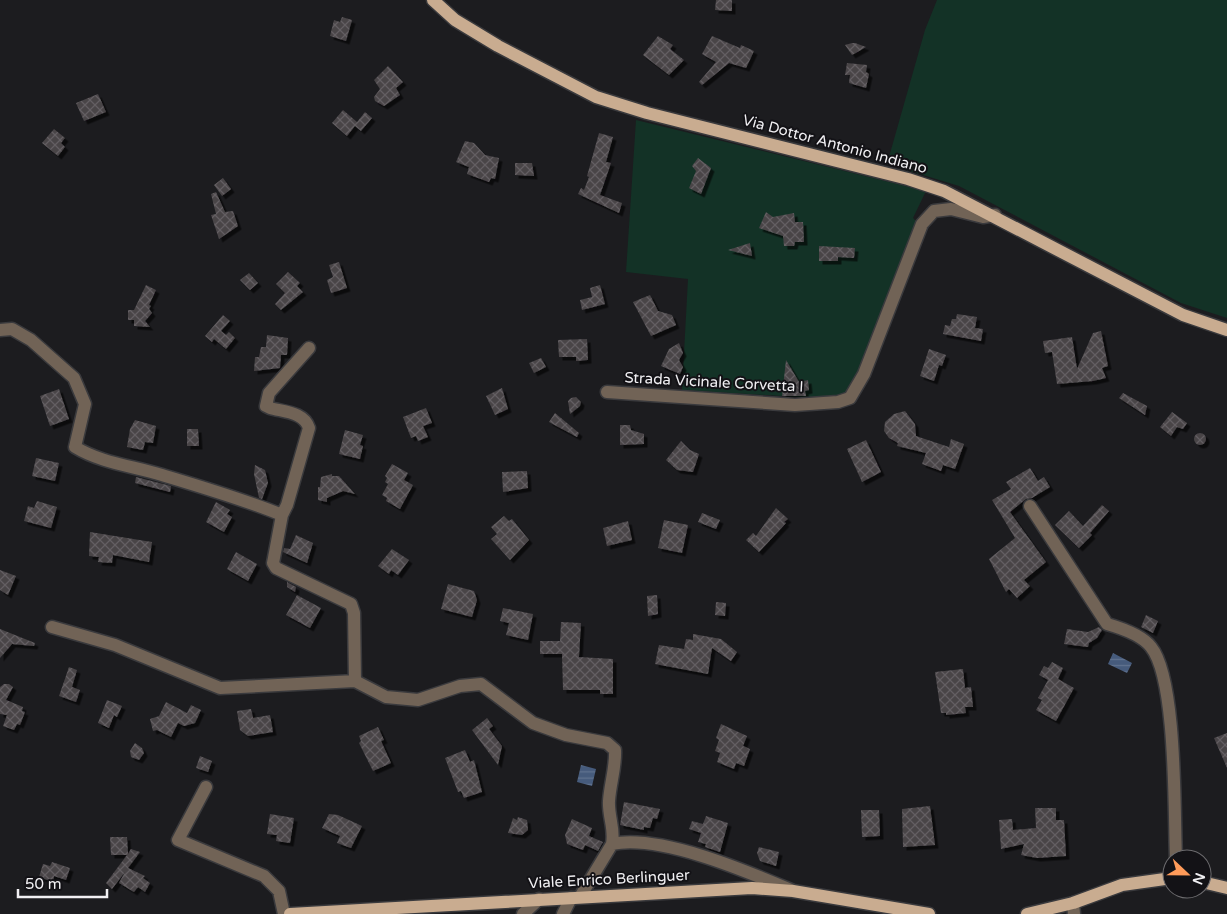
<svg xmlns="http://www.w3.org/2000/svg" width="1227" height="914" font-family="'Varela Round',sans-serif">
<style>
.grass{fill:#133226}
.water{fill:url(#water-rules)}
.building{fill:url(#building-cross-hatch);filter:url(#shadow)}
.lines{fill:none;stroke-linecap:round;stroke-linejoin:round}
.minor-casing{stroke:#3a3a3d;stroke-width:15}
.major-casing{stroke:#3a3a3d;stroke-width:15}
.minor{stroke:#716356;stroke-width:12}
.major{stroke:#c9ac90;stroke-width:12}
.labels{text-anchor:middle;stroke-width:4;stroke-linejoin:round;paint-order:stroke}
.street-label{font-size:15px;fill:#f1f0f3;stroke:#131216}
</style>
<defs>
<pattern id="water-rules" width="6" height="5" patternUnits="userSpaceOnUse" patternTransform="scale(1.25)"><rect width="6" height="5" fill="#465b7c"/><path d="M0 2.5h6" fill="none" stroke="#61738f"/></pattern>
<pattern id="building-cross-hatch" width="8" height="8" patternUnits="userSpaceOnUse" patternTransform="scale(1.25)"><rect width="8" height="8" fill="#484447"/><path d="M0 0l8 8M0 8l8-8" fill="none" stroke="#635f62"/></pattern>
<filter id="shadow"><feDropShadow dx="3.5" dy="3.5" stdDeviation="0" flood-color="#0009"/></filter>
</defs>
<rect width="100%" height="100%" fill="#1c1c1f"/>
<path class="grass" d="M937,0h290v318l-46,-15 -222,-117 -72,-22 38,-134z
M636,120l290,71 -13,27 5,5 -66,172 -21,4 -149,-9 6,-111 -62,-7z"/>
<path class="water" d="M1113,653l19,10 -5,10 -19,-9z
M581,765l15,4 -4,17 -15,-4z"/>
<path class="building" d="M716,0h16v11l-17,-1z
M342,17l10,3 -6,21 -16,-5 4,-16 6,2z
M658,36l15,9 -3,4 14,11 -15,15 -26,-20z
M712,36l28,12 1,-3 13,6 -8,17 -17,-5 -27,22 -3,-3 17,-20 -14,-8z
M852,43h3l11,4 -14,8 -7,-10z
M847,63l20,2 -1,7 3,2 -3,14 -17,-5 1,-8h-5z
M388,66l15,16 -7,6 4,7 -16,11 -9,-5 -1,-4 6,-8 -6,-9z
M98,94l8,18 -22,9 -8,-18z
M343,110l14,12 8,-10 7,6 -11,13 -6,-5 -8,10 -15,-13z
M54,129l11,9 -4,5 4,4 -7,9 -16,-13z
M599,133l14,4 -7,25 5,1 -11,32 22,8 -3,10 -41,-19 3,-6 3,2 5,-13 -2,-1z
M465,141l9,2 11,12 14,3 -4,21 -4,-1 -2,4 -22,-8 2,-7 -13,-5z
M698,158l13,10 -10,26 -12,-6 7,-17 -4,-5z
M515,163h17l2,13 -19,-1z
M223,178l8,11 -9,7 -8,-11z
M216,192l9,20 8,-1 5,15 -19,13 -8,-24 5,-1 -5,-20z
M766,212l7,5 21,-4 1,9h8l1,20h-9l-1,4h-10l-1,-10 -24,-8z
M750,243l2,13 -24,-6z
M819,246l36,2 -1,10 -16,-1v4h-19z
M339,262l8,26 -16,5 -4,-13 6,-3 -4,-12z
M288,272l12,11 -3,3 6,6 -22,18 -6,-6 10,-11 -9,-9z
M249,273l9,10 -8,7 -10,-10z
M146,285l10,5 -7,15 2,1 -2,3 3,4 -7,8 5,6 -16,-1v-6h-6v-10h6z
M600,285l5,19 -23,6 -2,-10 12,-3 -2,-9z
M650,295l8,16 14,4 4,10 -25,11 -18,-34z
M957,314l20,3 -2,11 8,1 -2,12 -38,-7 2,-9 5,1 2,-7h4z
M223,315l7,6 -9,10 5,4 3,-3 6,6 -9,11 -12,-10 -2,3 -7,-6z
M1101,331l7,35 -6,2 4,10 -13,3 -36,3 -5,-32 -7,1 -2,-12 29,-4 5,32 16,-36z
M267,335l21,3 -1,17h-6l-1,13 -26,3 1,-14h4l2,-10h5z
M587,339l1,21 -12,1v-4h-17l-1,-17z
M679,343l4,10 -4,7 4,7 -3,7 -19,-8 8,-17z
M929,349l17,6 -4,11 -3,-1 -5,16 -14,-5z
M541,358l5,9 -12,6 -5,-10z
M786,360l13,22 9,-2 1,10 -4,1 1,5h-24z
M502,388l6,21 -13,6 -9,-19z
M59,389l10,30 -19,7 -10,-30z
M1123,393l24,13 -2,9 -26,-17z
M576,397l5,5 -1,4 -10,8 -2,-13 3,-3z
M426,408l6,15 -9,3 5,11 -10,4 -2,-5 -5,2 -8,-21z
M905,411l10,13 1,12 33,11 2,-8 13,5 -9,25 -12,-4 -2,6 -19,-7 4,-11 -29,-7 1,-3 -9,-5 -5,-7 1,-9 9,-8z
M1172,412l15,11 -4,6 -6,-2 -6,9 -11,-9z
M555,413l24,20 -2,4 -28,-15z
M135,420l21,6 -3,17 -8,-1 -2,8 -16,-3 3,-18z
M620,425h10l1,5 13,4v10l-24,1z
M187,429h11l1,17h-12z
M345,430l18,5 -3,10 3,1 -3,13 -21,-5z
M1194 439a6 6 0 1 1 12 0a6 6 0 1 1-12 0Z
M866,440l15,32 -19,10 -15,-33z
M681,441l9,9 9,4 -6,18 -16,-2 -11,-10z
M36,458l23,5 -4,18 -23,-5z
M392,464l16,9 -4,7 9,5 -13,24 -14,-8 1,-3 -5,-3 6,-11 -3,-2 2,-4 -2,-2z
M255,465l10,5 3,13 -6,16 -3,-1 -5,-24z
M1030,468l8,13 6,-4 6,10 -18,11 -6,1 -16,13 36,50 -22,18 6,6 -13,12 -8,-9 -3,3 -17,-33 26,-21 -23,-38 19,-11 -5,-7z
M527,471l1,17 -25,4 -1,-20z
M332,474v2h7l16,18 -12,-3 -16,7v4l-9,-2v-13h2l1,-10z
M136,477l35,9 -1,6 -35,-9z
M37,501l20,6 -6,21 -27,-7 4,-15 6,2z
M216,502l14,8 -3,4 5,3 -8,15 -18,-10z
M1102,505l7,6 -19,22 2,2 -13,13 -24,-23 14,-14 14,15z
M776,508l12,11 -4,3 2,1 -27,29 -13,-12 7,-7 3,3z
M702,513l18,7 -4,9 -18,-7z
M504,516l5,5 3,-2 17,21 -19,20 -19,-21 6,-5 -6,-7z
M664,520l24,5 -6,28 -24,-5z
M628,521l4,19 -25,6 -4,-18z
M90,532l62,10 -3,20 -36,-7 -1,8 -14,-1 1,-5 -10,-1z
M296,535l17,8 -6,20 -24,-11 1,-4 6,1z
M392,549l17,11 -11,15 -7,-5 -2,4 -11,-8z
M236,552l21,12 -9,17 -21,-12z
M0,570l16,6 -8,19 -8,-5z
M287,582l9,5 -1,5 -8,-5z
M448,584l26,7 3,9 -5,17 -31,-8z
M297,595l24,13 -11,20 -24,-13z
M657,595l1,19 -10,2 -1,-20z
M716,602l10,1 -1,13 -10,-1z
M503,608l30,6 -5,26 -22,-5 3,-12 -9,-2z
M1146,615l12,6 -5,12 -12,-6z
M561,622l20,1 -2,34 34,2v35h-13v-4h-37l-1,-36h-22v-13h20z
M1099,627l3,3 -5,8 -8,5 -1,4 -24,-3 3,-15 21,3z
M0,629l35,14 -1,3 -22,-2 -12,14z
M693,634l28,5 16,13 -6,9 -19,-13 -4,26 -53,-10 4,-19 25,4 2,-10 7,1z
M1052,662l11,6 -5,11 16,9 -18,33 -20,-11 6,-10 -4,-2 10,-18 -9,-5 5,-9 4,2z
M69,667l8,3 -5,17 8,3 -4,12 -17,-6z
M963,669l2,19 6,-1 2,20h-8l1,6 -20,2v-2h-5l-6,-41z
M4,684h5l4,3 -7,13 17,7 -1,4 3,1 -5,13 -3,-1 -3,6 -11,-4 4,-11 -7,-1v-27z
M107,700l15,6 -5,11 -3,-2 -5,13 -11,-5z
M166,702l21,11 4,-8 10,5 -6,13 -11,3 -6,-3 -7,14 -14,-7 -4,1 -3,-12 9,-3z
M251,709l2,9 17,-3 3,17 -25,4 -8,-6 -3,-19z
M487,718l6,8 -4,3 13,17 -4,19 -26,-35z
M721,724l26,12 -4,10 7,3 -6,17 -8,-3 -2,6 -17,-7 3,-9 -5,-2 4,-11 -3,-2z
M378,727l6,13 -3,1 10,22 -18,8 -14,-28 2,-2 -2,-5z
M1227,733v35l-13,-30z
M135,743l7,5 2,5 -5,7 -8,-3 -1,-6z
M465,750l5,12 4,-2 8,32 -18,6 -3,-7 -3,1 -13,-34z
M200,756l12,5 -4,11 -12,-4z
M624,802l36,7 -3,10 -4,-1 -3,10 -6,-1v3l-24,-5z
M930,806l5,39 -32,2 -1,-38z
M1035,808h21v12h8l2,36 -29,2 -16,-3 3,-11 -23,5 -2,-29 13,-1 1,11 23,-2z
M861,810h18l1,26 -18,1z
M270,814l24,4 -4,25 -14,-2 1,-6 -10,-1z
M329,814l9,1 24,11 -11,22 -14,-5 3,-7 -18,-8z
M706,816l22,7 -8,29 -15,-5 1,-3 -8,-2 3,-9 -12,-4 3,-8 11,3z
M518,817l9,3 1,10 -6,5 -14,-2 5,-15 4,2z
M572,819l20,9 -3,8 14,6 -5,9 -13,-6 -2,5 -16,-6 -2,-9z
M110,837h17l1,17 3,-5 9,3 -12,16 17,8 -2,2 7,5 -5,9 -7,-5 -4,5 -15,-9 6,-11 -13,17 -6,-6 21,-28h-16z
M759,847l20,5 -3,14 -16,-5 -3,-8z
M52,862l18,6 -4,12 -12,-4 -1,6 -14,-5 4,-13 7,2z"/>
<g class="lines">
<defs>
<path id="minor" d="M0,330l12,-1 19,11 43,38 11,26 -10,43c26,16 58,19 87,28 40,12 81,24 120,40l-9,48 3,5 75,36 3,9 1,68 31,16 32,3 42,-14 21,-2 52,39 33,12 41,8 8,7c1,17 -5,34 -6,51 -1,15 6,28 3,43 48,-10 134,27 179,46
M607,392l188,13 43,-3 12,-4 14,-24 58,-150 12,-13 17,-2 32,8 12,-2
M1030,506l77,118c14,4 35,11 44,23 26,32 23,167 25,212
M282,515l5,-10 22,-77c-5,-16 -25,-16 -39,-20l-4,-2 3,-13 40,-45
M52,627l63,18 105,43 135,-7
M206,787l-28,53 86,36 15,15 5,23
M580,897l32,-53
M1073,903l1,11
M523,914l16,-15
M563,914l8,-16"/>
<path id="major" d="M433,0l22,20 43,26 98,51 51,16 261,66 36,12 239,124 44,15
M1202,882l25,6
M290,914l462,-26 41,3 136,23
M1027,914l46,-11 49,-18 50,-7"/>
</defs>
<use href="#minor" class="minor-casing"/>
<use href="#major" class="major-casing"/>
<use href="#minor" class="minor"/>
<use href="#major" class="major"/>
</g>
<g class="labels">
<g class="street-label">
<text transform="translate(835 144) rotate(15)" y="5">Via Dottor Antonio Indiano</text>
<text transform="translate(714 382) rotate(3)" y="5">Strada Vicinale Corvetta I</text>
<text transform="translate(609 879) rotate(-3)" y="5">Viale Enrico Berlinguer</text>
</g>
</g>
<g transform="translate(1187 874) rotate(112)"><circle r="24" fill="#131216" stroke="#6c6b6e"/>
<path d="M0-4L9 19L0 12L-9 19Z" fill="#ff9b5a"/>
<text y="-8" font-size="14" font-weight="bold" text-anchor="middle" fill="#f1f0f3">N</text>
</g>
<path d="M18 889v8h89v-8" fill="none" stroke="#f1f0f3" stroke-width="2.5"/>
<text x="25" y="889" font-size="15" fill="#f1f0f3" stroke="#131216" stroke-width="4" paint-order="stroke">50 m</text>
</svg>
